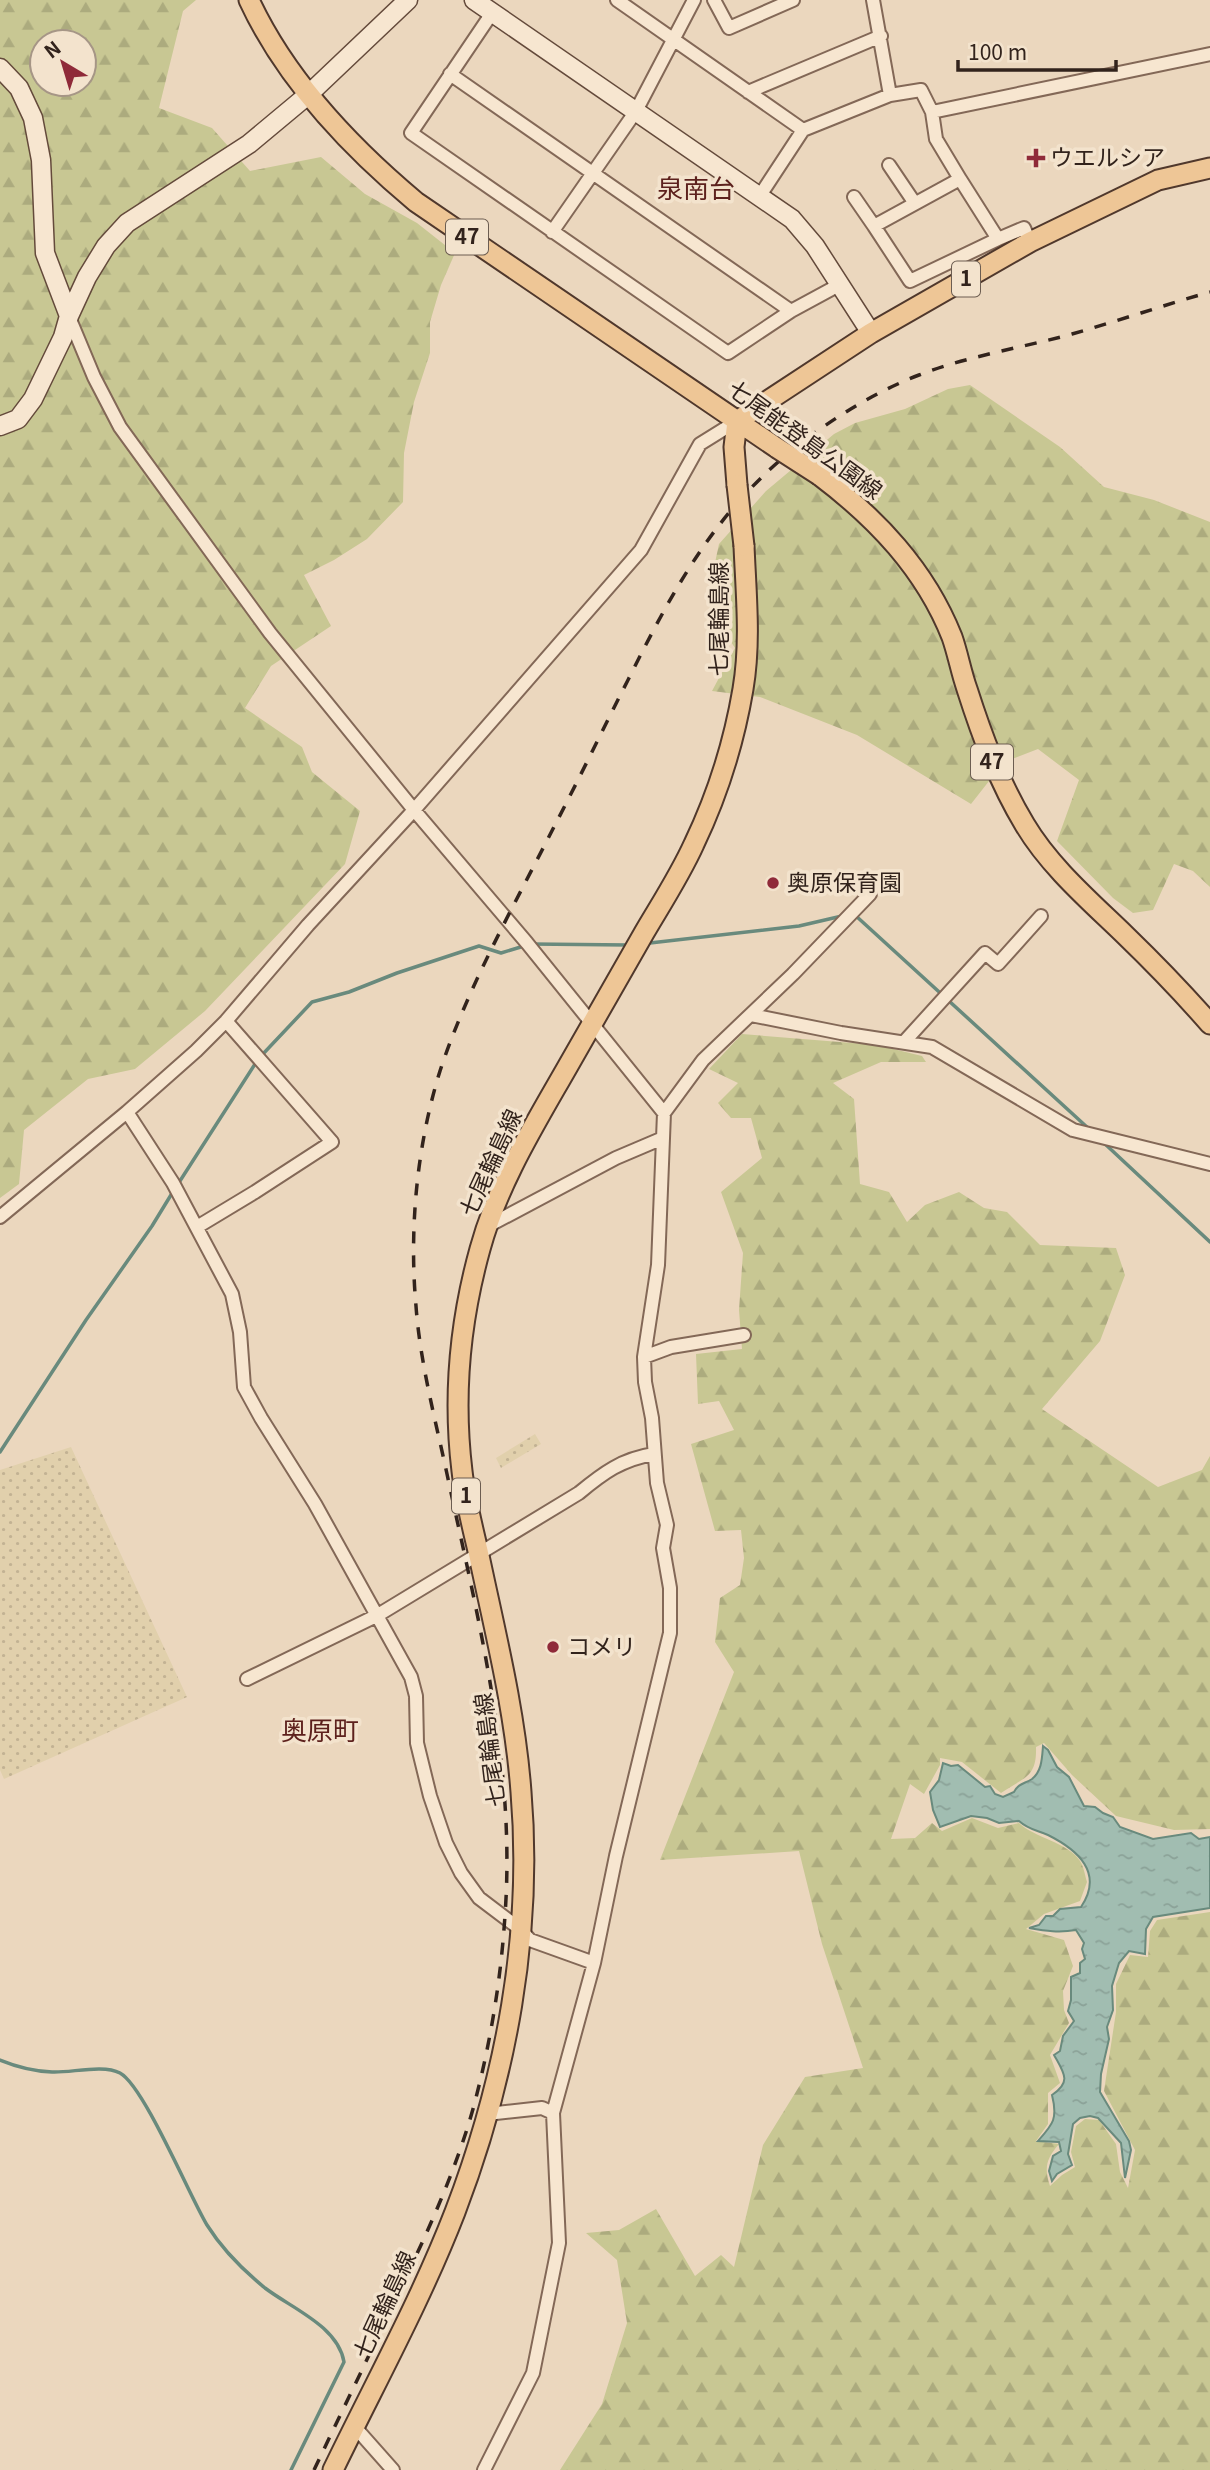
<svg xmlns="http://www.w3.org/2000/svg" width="1210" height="2470" font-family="Georgia,'Noto Sans JP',serif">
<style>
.farmland{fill:url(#farmland-dots)}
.forest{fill:url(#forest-firs);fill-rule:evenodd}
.water{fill:url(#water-ripples);stroke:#698a7d;stroke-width:2}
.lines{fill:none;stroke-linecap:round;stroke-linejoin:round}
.stream{stroke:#698a7d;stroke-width:3.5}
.street-casing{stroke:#836857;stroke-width:16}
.secondary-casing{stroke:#644a3b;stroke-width:21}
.primary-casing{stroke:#50382c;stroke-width:23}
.street{stroke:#f7e6d0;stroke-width:12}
.secondary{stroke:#f7e6d0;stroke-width:18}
.primary{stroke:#eec696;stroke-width:19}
.rail{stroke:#32231c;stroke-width:3.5;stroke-dasharray:12 12;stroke-linecap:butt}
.primary-bridge-casing{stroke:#50382c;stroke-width:23;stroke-linecap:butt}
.primary-bridge{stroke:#eec696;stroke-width:19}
.poi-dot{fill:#8f2a39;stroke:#f3e3cd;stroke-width:2.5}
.labels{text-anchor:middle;stroke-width:7;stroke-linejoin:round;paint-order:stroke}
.shield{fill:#f3e3cd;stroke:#6c5d51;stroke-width:2}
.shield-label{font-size:21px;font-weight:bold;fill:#32231c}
.poi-label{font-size:23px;fill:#32231c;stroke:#f3e3cd;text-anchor:start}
.street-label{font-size:23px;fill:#32231c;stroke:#f3e3cd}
.quarter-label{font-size:26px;fill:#5d211d;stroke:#f3e3cd}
</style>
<defs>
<pattern id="farmland-dots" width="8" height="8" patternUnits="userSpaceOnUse" patternTransform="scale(1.75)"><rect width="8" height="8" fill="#e1d0ac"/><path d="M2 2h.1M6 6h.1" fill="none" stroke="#c2b293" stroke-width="1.8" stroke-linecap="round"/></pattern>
<pattern id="forest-firs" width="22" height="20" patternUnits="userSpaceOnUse" patternTransform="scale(1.75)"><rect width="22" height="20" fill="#c8c793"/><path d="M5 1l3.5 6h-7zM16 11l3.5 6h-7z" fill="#acab7e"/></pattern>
<pattern id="water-ripples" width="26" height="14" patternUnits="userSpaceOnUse" patternTransform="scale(1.75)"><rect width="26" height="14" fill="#a1bdb1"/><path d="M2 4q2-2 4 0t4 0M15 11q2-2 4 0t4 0" fill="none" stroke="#8ba298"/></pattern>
</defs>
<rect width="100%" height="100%" fill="#ebd7be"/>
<path class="farmland" d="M535,1434l6,10 -40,24 -5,-10z
M71,1447l116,250 -183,82 -4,-9v-300z"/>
<path class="forest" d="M0,0h196l-13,11 -24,97 53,20 38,43 71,-14 44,37 52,29 38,30 -14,32 -11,37v31l-16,49 -10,51 -1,49 -36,37 -33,21 -30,15 27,51 -60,40 -26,42 57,39 10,25 48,39 -15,53 -140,147 -70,58 -47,10 -64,51 -5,54 -19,14zM42,42h42v42h-42z
M970,385l90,62 44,40 50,13 56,22v365l-17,-16 -19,-7 -21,46 -20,3 -20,-15 -56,-57 22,-61 -41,-31 -34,13 -33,42 -114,-69 -97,-38 -48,-6 23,-43 -18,-27 -8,-30 10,-47 47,-53 68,-57 21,-11 50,-14 43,-20z
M742,1034l135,11 45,11 4,6h-45l-48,21 21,16 6,85 29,8 18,30 18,-17 34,-13 25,16 23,4 33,33 76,3 9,27 -25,66 -58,68 116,78 44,-17 8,-14v373l-36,1 -58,-14 -44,-41 -28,-32 -8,4c1,31 -12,30 -35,46l-39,-31 -22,-4v7l-16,29 -14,-10 -19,55 24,-1 17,-15 10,8 30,-13 26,10 21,-5c14,14 50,20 61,38 4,6 5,15 7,21l-7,19 -36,13 -18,15 38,11 9,26 -10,25 1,19 5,13 -19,32 10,28 -12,10v31l-12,17 23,3c-13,15 -15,24 -9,42l12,-11 13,-8 -4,-15 5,-26 9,-7 14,1 17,24 4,28 8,16 7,-38 -31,-59 12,-79v-28l14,-29 18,2 2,-26 7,-11 53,-8v558h-650l42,-66 25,-81 -10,-63 -31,-27 33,-3 37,-21 39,67 26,-21 13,12 29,-122 42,-68 58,-9 -41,-124 -23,-93 -139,9 74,-188 -19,-30 5,-44 20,-13 4,-27 -3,-28 -26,1 -24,-87 43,-14 -15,-29 -21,3 -2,-50 46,-5 -3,-39 4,-57 -22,-61 41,-34 -11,-40h-20l-13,-15 20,-20 -29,-14z"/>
<path class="water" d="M1043,1746l5,4 9,17 12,10 15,29 11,1 8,6 10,4 7,10 33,12 38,-6 8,6 11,-2v71l-57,9 -7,12 -1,25 -16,-3 -10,12 -7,23 1,24 -6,17 2,12 -8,35 -1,18 29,49 2,9 -6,28 -4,-35 -23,-25 -8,-2 -10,2 -7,6 -5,30 4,11 -15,9 -5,7 -3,-10 4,-15 8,-5 -2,-9 -21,-1c15,-17 20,-22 14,-46 20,-13 12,-22 2,-40l6,-4 3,-15 11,-15 -6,-10 3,-11v-23l9,-4v-10l5,-4 -3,-10 2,-6 -8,-13c-17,3 -30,1 -47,-2l10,-3 7,-9h7l7,-7 21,-2c23,-34 -3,-57 -33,-72 -11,-5 -19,-5 -29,-14l-20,2 -12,-5 -16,-2 -31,11 -7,-17 -3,-18 9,-12 4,-17 8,3 7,-1 27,22 5,-1 5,8 8,3 11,-5c5,-9 10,-8 18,-13 10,-8 10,-21 11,-33z"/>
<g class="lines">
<path class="stream" d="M856,916l232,212
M650,943l149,-17 43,-10
M531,944l97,1
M262,1055l50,-53 37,-10 48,-19 82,-27 22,7 23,-7
M1104,1143l106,99
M178,1184l79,-123
M0,1452l86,-132 66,-94 22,-36
M0,2060c17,7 33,11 52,12 19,1 51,-8 68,1 24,13 70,124 87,152 15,24 36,45 58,63 26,20 73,38 79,74l-53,108"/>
<defs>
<path id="street" d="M617,0l186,130
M714,0l15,28 64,-28
M873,0l17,95
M492,13l-81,120 317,220 63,-42 48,-26
M450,74l341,237
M748,92l133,-56
M932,112l278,-58
M889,165l25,37
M759,197l44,-67 87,-35 31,-5 11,22 4,27 24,40
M854,197l20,29
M552,232l84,-121 58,-111
M998,239l-88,42 -36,-55 86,-47 38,60 26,-11 6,14
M69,317l25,60 26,50 150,206 144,177 113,133 137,170
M751,1015l90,18 91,14 141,83 137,34
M905,1041l80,-88 13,11 43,-48
M127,1112l46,71 59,111 8,38 4,55 17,31 54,86 96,173 5,19 1,47 13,53 16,47 15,30 18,25 41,31 10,11 64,23
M0,1217l127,-105 69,-61 30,-30 82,-96 106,-115 227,-260 59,-106 37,-23
M488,1226l128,-68 47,-20
M197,1227l58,-35 77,-50 -106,-121
M644,1357l27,-10 73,-12
M247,1679l131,-64 201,-122c24,-20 43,-34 75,-39
M487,2114l55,-6 11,5
M354,2426l39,44
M484,2470l49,-97 26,-130 -6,-130 41,-150 22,-107 54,-223v-45l-7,-40 4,-23 -10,-42 -5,-65 -7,-36 -1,-25 14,-92 6,-152 39,-53 90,-86 77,-80"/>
<path id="secondary" d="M474,0l318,219 23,27 56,87
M0,68l19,20 14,30 8,42 4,93 24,63
M0,426l18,-7 15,-20 30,-62 6,-21 18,-39 19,-31 21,-23 122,-79 60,-50 99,-94"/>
<path id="primary" d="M249,0c37,80 100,146 167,202l361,246
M819,475c57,43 106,94 133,162 6,17 9,35 15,52 15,47 32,93 58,136 25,42 66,77 100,110 30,29 58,58 85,89
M737,485l-3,-38 3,-26 134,-88 159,-91 128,-62 52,-12
M333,2470c41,-85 88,-170 122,-258 51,-133 78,-278 66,-420 -6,-82 -26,-160 -43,-241 -6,-26 -13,-53 -16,-80 -9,-74 -2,-150 18,-222 18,-66 55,-125 88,-183 25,-44 51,-89 76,-133 17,-29 36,-58 50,-89 23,-48 40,-102 49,-155 8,-47 3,-95 1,-143"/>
</defs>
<use href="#street" class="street-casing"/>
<use href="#secondary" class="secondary-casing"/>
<use href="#primary" class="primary-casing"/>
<use href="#street" class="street"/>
<use href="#secondary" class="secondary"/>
<use href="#primary" class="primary"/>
<path class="rail" d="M314,2470c28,-59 57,-118 85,-178 28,-59 56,-119 74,-183 17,-63 28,-129 32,-194 11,-150 -27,-296 -58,-441 -12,-56 -27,-112 -31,-168 -7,-78 1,-161 24,-235 27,-83 77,-171 117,-250 24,-46 47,-94 71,-141 50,-100 94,-181 188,-248 32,-23 67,-43 103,-57 49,-19 102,-27 153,-41 46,-13 92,-29 138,-42"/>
<defs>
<path id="primary-bridge" d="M777,448l42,27
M737,485l7,61"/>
</defs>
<use href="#primary-bridge" class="primary-bridge-casing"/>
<use href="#primary-bridge" class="primary-bridge"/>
</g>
<g class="poi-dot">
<path d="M1032.5 147.5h7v7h7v7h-7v7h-7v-7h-7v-7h7z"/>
<circle cx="773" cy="883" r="7"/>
<circle cx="553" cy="1647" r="7"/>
</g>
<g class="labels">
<g class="shield">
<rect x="446" y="219.5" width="42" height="35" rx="5"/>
<rect x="952" y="261.5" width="28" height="35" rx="5"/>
<rect x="971" y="744.5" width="42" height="35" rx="5"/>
<rect x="452" y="1478.5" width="28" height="35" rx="5"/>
</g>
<g class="shield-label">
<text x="467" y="244">47</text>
<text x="966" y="286">1</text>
<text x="992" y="769">47</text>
<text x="466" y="1503">1</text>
</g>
<g class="poi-label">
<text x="1050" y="166">ウエルシア</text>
<text x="787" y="891">奥原保育園</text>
<text x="567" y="1655">コメリ</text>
</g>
<g class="street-label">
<text transform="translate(805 440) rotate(36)" y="8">七尾能登島公園線</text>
<text transform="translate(719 619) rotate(-90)" y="8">七尾輪島線</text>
<text transform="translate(491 1163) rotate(-65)" y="8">七尾輪島線</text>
<text transform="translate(490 1750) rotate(-97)" y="8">七尾輪島線</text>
<text transform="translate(385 2305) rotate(-65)" y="8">七尾輪島線</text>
</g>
<g class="quarter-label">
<text x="696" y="198">泉南台</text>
<text x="320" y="1740">奥原町</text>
</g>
</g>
<g transform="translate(63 63) rotate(322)"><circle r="33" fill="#f3e3cd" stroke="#a69686" stroke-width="2"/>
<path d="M0-5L12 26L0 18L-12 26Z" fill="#8f2a39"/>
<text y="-10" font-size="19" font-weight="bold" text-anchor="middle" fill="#32231c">N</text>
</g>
<path d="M958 60v10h158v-10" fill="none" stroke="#32231c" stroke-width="3.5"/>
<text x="968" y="60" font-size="21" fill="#32231c" stroke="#f3e3cd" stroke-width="5" paint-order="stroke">100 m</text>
</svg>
